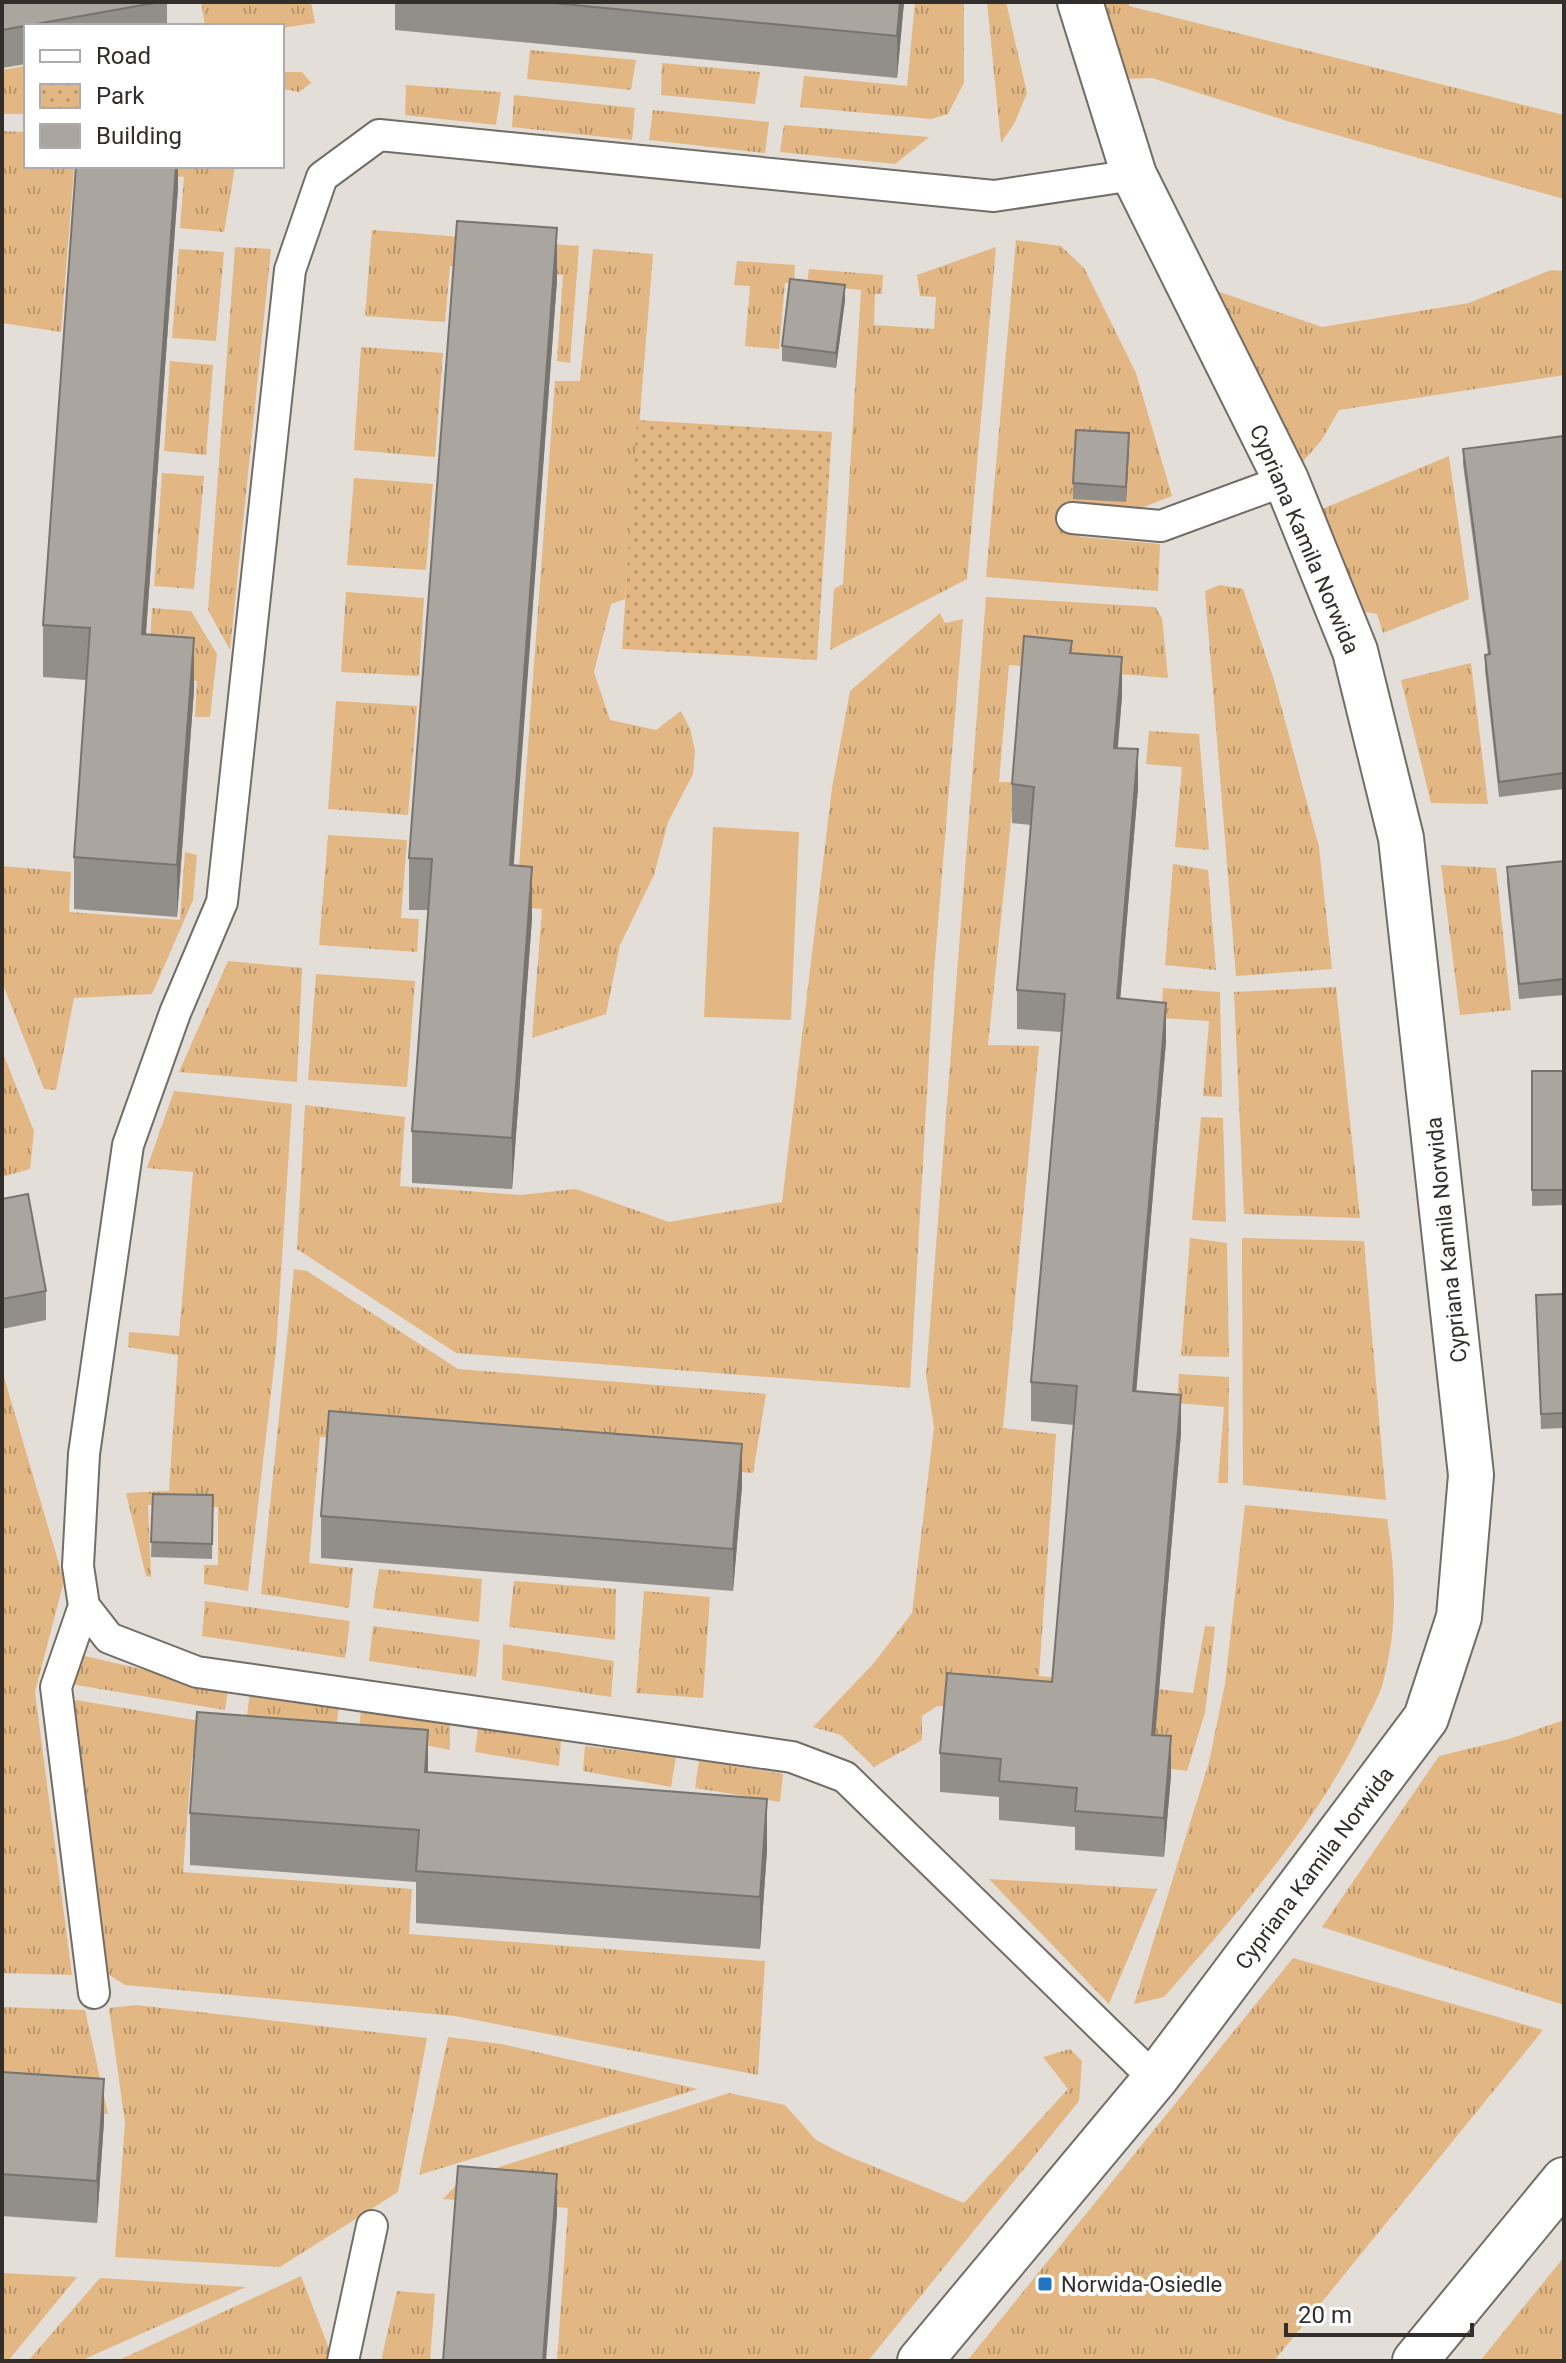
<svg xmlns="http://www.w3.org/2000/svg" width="1566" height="2363" font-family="Roboto,sans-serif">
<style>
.grass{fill:url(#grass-tufts)}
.park{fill:url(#park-dots)}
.garden{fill:#e2b783}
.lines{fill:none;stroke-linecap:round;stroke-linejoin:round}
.service-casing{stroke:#726d67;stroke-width:34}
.minor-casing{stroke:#726d67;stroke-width:48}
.secondary-casing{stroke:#726d67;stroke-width:48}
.service{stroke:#fff;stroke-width:30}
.minor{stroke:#fff;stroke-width:44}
.secondary{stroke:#fff;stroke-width:44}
.wall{fill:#928e89}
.shaded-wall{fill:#77746f}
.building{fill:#aaa59f;stroke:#77746f;stroke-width:2}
.poi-dot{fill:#2175c3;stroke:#fff;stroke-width:3}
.labels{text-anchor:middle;stroke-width:8;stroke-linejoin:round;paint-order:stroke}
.street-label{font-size:22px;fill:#312e2c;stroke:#fff}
.poi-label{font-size:22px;fill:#312e2c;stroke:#fff;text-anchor:start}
</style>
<defs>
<pattern id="grass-tufts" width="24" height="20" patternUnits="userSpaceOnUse" patternTransform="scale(2)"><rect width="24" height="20" fill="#e2b783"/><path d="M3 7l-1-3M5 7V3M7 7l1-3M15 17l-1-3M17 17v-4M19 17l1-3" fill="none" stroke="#b8956b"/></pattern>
<pattern id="park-dots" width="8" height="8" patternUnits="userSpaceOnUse" patternTransform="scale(2)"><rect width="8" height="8" fill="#e2b783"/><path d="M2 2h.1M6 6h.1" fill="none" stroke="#b8956b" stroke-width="1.8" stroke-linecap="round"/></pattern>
</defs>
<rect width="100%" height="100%" fill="#e3ded7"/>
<path class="grass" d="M201,2h110l4,21 -33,5 -77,-2z
M915,2h49v81l-16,31 -17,5 -131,-12 4,-31 103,10z
M987,2h19l21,91 -12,29 -14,21z
M1070,2h59v4l435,109v84l-277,-78 -135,-43 -61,2z
M530,50l106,10 -5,30 -104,-11z
M662,63l98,9 -5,32 -94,-9z
M26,66v48h-24v-44z
M282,72h20l9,11 -12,9 -17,-3z
M406,85l95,7 -5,33 -91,-10z
M514,95l121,13 -3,32 -120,-13z
M653,110l116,12 -4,31 -116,-13z
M784,125l145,12 -34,27 -115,-12z
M2,131l24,1v34h209l-11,66 -44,-4 4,-51 -110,-8 -13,163 -59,-9z
M372,230l207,16 -9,117 -13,-2 6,-86 -113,-9 -5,56 -80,-6z
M1016,240l45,6 23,22 52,105 36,123 -28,11 -76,-3 -1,26 15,7 78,7 -2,47 -172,-14z
M235,247l36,2 -41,401 -22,-40z
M996,247l-29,332 -137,71 4,-61 9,-5 18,-294 -54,-6 2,-15 74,6 -1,19h-7l-1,31 60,4 2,-32 -16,-1 -3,-21z
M179,249l45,3 -8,89 -44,-3z
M593,249l60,5 -28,345 -14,5 -17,68 16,48 46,10 25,-19 9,18 5,22 -2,23 -25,48 -14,53 -34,70 -14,69 -74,24 10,-129 -26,-2 39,-526h25z
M737,261l58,4 -1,18h-9l-6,66 -34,-3 5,-60 -16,-1z
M1551,270l13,1v104l-225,35 -18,31 -30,34 -86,-188 117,40 147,-24z
M361,347l82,6 -8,104 -81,-7z
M170,361l43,4 -7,90 -42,-4z
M1449,456l20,143 -86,34 -6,-19 -54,-10 -27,-84z
M162,473l42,3 -10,113 -40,-3z
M354,478l79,6 -7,86 -79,-5z
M1220,585l23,4 31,91 45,167 13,122 -96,7 -31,-385z
M346,592l78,6 -5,78 -78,-4z
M986,597l169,10 7,11 6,60 -159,-13 -10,117h16l-27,263 51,1 -36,382 53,6 -17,242 154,17 12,-67 10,1 -10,86 -18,58 -78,-10 -70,-52 -102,-3 -15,10v24l-48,27 -33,-32 -28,-8 61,-64 38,-50 22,-186 -8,-51z
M152,608l39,3 26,43 -7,63h-15l2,-36 -49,-4z
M940,613l5,10 18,-4 -29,352 -24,417 -454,-35 -159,-104 8,-144 100,12 -5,69 121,9 55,-6 93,33 113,-20 50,-414 18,-97z
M1471,663l17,141 -57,-1 -30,-123z
M336,701l81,5 -9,109 -80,-6z
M1149,731l50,3 10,116 -34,-3 7,-80 -36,-3z
M328,835l79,5 -6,78 18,1 -2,33 -98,-7z
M185,852l12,3 -4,45 -41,94 -78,4 -18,92 -12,-1 -42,-107v-116l69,6 -2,40 111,8z
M1173,864l35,6 8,100 -51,-5z
M1441,865l55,3 15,142 -51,5z
M228,961l74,7 -5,114 -118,-10z
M316,974l99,7 -8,106 -99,-7z
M1336,987l24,231 -116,-4 -10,-222z
M1163,988l57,4 2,105 -19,-1 6,-75 -48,-3z
M2,1051l32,80 -4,38 -28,8z
M174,1091l118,13 -16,246 -28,241 -44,-7v-19h14v-58l-70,-2 3,72 -5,-1 -20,-83 43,-2 9,-136 -50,-8 1,-15 50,4 14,-164 -46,-4z
M1201,1117l22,1 3,104 -34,-2z
M1190,1238l37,5 2,114 -48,-1z
M1242,1238l122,3 22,259 -143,-15z
M294,1269l13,2 151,98 308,25 -13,79 -433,-36 -11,126 44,5 -4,40 -88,-14z
M1179,1374l50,3 -1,106h-10l6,-76 -47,-4z
M4,1377l60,204 -29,111 37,283 -70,-2z
M1245,1505l142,14c9,55 11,109 -4,163 -4,16 -14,31 -20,45 -48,100 -127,187 -199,270l-30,7 75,-242 16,-78z
M379,1569l103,10 -3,43 -106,-14z
M514,1581l102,8 -1,51 -106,-13z
M644,1591l66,6 -7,101 -67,-5z
M205,1601l145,20 -5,37 -143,-22z
M373,1626l107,14 -4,37 -107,-16z
M503,1644l111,17 -3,36 -109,-17z
M76,1654l152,35 -3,21 -160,-27z
M250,1691l89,16 -3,22 -89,-14z
M76,1700l148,25 1,33 -33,-1 -9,115 229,17 -3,45 356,27 -7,114 -303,-59 -330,-31 -19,-12 -38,-263z
M361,1709l89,15v26l-91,-18z
M1564,1720v285l-242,-78 117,-171 70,-17z
M478,1728l83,13 -2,25 -84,-14z
M585,1746l91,11 -5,30 -88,-16z
M699,1760l84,14 -3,28 -85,-14z
M989,1879l168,10 -48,115z
M1293,1958l250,72 -269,331h-307z
M136,2005l291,33 -29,154 -118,75 -165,-10 10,-134 -16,-115z
M2,2007l83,3 23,104 -106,-6z
M448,2037l53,7 197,45 -279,86z
M1070,2049l12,12 -3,40 -211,260h-311l11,-153 -125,-9 19,-20 267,-86 56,12 31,35 29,15 119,48 104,-114 -25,-32z
M1564,2257v104h-84z
M2,2273l75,4 -69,84h-6z
M301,2276l29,75 -2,10h-211z
M100,2278l146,9 -166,74h-52z
M397,2291l38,3 -5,67h-49z"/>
<path class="park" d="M637,420l195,12 -15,228 -195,-11z"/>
<path class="garden" d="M713,827l86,5 -8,188 -87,-3z"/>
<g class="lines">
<defs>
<path id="service" d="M1134,175l-140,21 -615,-61 -57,42 -32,93 -68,632 -47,111 -47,132 -44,309 -6,112 6,40 25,32 88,34 595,85 53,20 310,302
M1072,518l89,8 125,-46
M84,1606l-28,81 38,306
M343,2361l29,-135"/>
<path id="minor" d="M920,2361l235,-282 271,-361 33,-101 12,-142 -70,-637 -46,-187 -69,-171 -152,-305 -54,-173"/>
<path id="secondary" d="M1415,2361l149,-181"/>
</defs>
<use href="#service" class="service-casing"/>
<use href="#minor" class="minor-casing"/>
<use href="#secondary" class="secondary-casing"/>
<use href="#service" class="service"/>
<use href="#minor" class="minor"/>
<use href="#secondary" class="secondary"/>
</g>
<path class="wall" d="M2,2h165v24h-141v38l-24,4z
M395,2h509l-7,76 -502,-48z
M178,166v21l-32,447 48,56 -17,227 -103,-8v-52l12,-177 -43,-3v-52z
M557,280l-44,585 19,53 -20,271 -100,-6v-52l16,-221h-19v-52z
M845,300l-9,68 -54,-7v-15z
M1564,436v353l-65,8 -14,-127v-15l3,-1 -25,-190v-15z
M1129,449l-3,53 -53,-3v-16z
M1072,653l50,43 -4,52 20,40 -18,211 46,42 -30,350 45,42 -26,302 16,40 -7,82 -89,-7v-23l-76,-7v-23l-59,-5v-39l112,-71 22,-257 -43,-4v-39l30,-350 -44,-3v-39l14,-165 -19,-2v-39z
M1564,861v134l-45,4 -12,-117v-15z
M1532,1071h32v134l-32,1z
M2,1199l44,92v29l-44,9z
M1564,1294v134l-23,1 -5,-134z
M742,1486l-9,105 -412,-33v-42z
M153,1494l60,1 -1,64 -61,-2z
M428,1772l339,78 -7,99 -344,-26v-41l-226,-17v-52z
M2,2072l102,49 -7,102 -95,-7z"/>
<path class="shaded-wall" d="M900,2h4l-7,76v-42z
M176,166h2v21l-36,499v-52z
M557,228v52l-47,636v-51z
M845,285v15l-9,68v-15z
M1129,433v16l-3,53v-15z
M194,638v52l-17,227v-52z
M1122,657v39l-8,90v-38z
M1138,749v39l-21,249v-39z
M532,867v51l-20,271v-51z
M1166,1003v38l-33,389v-39z
M1181,1395v38l-29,340v-38z
M742,1444v42l-9,105v-42z
M428,1730v52l-3,-10z
M1171,1736v39l-7,82v-39z
M767,1799v51l-7,99v-52z
M104,2079v42l-7,102v-42z
M557,2174v41l-11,146h-3z"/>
<path class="building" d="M2,2h158l-158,28z
M542,2h358l-3,34z
M76,166h100l-34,468 52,4 -17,227 -103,-8 16,-229 -47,-3z
M457,221l100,7 -47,637 22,2 -20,271 -100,-7 20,-272 -23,-1z
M790,279l55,6 -9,68 -54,-7z
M1076,430l53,3 -3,54 -53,-4z
M1564,436v337l-65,9 -14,-127 5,-1 -27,-205z
M1024,636l48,5 -2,12 52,4 -8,91 24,1 -21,249 49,5 -33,388 48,4 -29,340 19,1 -7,82 -89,-7 2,-23 -78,-7 2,-22 -61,-6 7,-80 105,9 25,-296 -46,-4 34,-388 -48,-4 17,-203 -22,-3z
M1564,861v118l-45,5 -12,-117z
M1532,1071h32v119h-32z
M28,1194l18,97 -44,8v-100z
M1564,1294v119l-23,1 -5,-119z
M329,1411l413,33 -9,105 -412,-33z
M153,1494l60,1 -1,49 -61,-2z
M197,1712l231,18 -3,42 342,27 -7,98 -344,-26 3,-41 -229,-17z
M2,2072l102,7 -7,102 -95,-7z
M458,2166l99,8 -14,187h-100z"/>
<rect class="poi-dot" x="1037" y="2276" width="16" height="16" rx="4"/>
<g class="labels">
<g class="street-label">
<text transform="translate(1305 539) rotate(67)" y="8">Cypriana Kamila Norwida</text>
<text transform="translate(1446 1240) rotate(-96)" y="8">Cypriana Kamila Norwida</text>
<text transform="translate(1314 1868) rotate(-53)" y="8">Cypriana Kamila Norwida</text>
</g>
<g class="poi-label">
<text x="1061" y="2292">Norwida-Osiedle</text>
</g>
</g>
<rect width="1566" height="2363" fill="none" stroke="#312e2c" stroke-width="8"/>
<rect x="24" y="24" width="260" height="144" fill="#ffffff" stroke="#adabab" stroke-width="2"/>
<rect x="40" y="50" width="40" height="12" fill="#ffffff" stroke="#adabab" stroke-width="2"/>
<text x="96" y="64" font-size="24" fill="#312e2c">Road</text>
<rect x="40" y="84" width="40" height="24" fill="url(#park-dots)" stroke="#adabab" stroke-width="2"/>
<text x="96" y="104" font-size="24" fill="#312e2c">Park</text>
<rect x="40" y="124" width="40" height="24" fill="#aaa59f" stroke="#adabab" stroke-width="2"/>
<text x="96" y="144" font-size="24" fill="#312e2c">Building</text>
<path d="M1286 2323v12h186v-12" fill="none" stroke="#312e2c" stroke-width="4"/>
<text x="1298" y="2323" font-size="24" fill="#312e2c" stroke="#ffffff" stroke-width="6" paint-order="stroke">20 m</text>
</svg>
